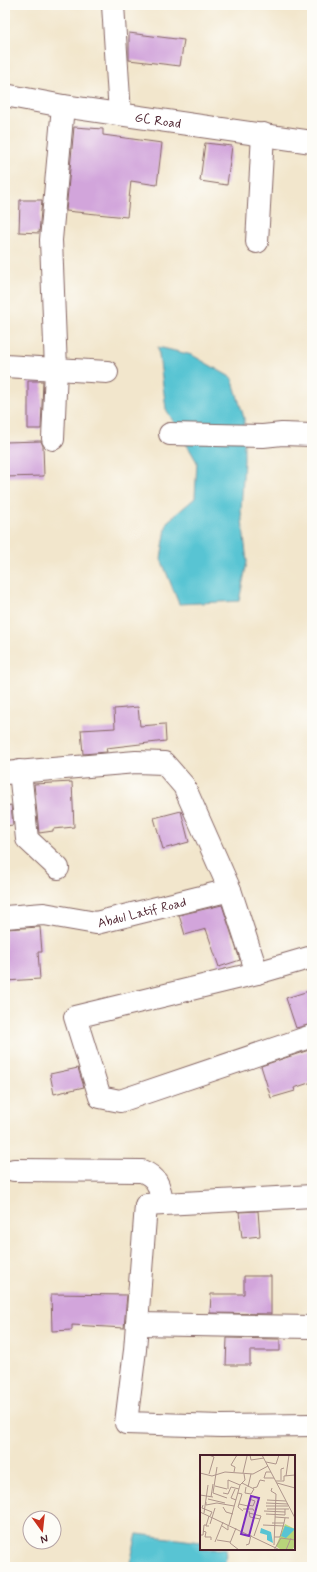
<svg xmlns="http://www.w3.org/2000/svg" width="317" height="1572" font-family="Mynerve,sans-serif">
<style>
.water{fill:#59c4d3;stroke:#52727f}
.building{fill:#d2a5db}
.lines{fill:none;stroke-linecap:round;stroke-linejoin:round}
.minor-casing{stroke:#856563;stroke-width:24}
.minor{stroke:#fff;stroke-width:22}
.labels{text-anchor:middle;stroke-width:3;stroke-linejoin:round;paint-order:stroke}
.street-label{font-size:13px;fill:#4a1f2b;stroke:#fdfcf7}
.inset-road{fill:none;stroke:#af968c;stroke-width:1}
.view{fill:#7b2cbf;fill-opacity:0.15;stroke:#7b2cbf;stroke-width:2}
.inset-edge{fill:none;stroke:#4a1f2b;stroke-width:2}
</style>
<rect width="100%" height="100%" fill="#fdfcf7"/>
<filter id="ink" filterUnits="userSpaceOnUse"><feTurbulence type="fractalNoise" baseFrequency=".025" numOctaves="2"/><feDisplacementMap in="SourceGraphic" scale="8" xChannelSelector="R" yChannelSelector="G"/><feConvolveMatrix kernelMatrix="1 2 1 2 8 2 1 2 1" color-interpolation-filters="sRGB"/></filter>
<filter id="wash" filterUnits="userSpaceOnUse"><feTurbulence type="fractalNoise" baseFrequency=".012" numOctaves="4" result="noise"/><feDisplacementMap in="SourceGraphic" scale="16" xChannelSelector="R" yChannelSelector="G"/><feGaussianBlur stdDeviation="0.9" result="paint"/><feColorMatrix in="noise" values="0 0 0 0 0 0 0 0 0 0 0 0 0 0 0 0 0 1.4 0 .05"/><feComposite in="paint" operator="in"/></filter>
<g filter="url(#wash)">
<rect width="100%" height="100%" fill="#f2e6cc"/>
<path class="water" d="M158,347l34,8 40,23 12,40v43l-3,50 6,51 -8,39 -60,3 -18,-45 6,-37 28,-24 2,-36 -31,-53z
M137,1534l64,8v7h25l-1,18h-96z"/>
<g id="blocks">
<path class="building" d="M129,33l55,7 -4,26 -51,-6z
M74,127l29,2v6l59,8 -5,42 -26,-4 -4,36 -61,-6z
M205,143l27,3 -5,39 -27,-4z
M20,200h22l-3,33 -20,-1z
M28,381h15l-2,48h-13z
M41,441l2,5 1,30 -39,1v-35z
M138,707l2,19 25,-2 1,17 -60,7 1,4 -24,2 -2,-24 34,-2 -1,-19z
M72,782l2,45 -21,2v2l-14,2 -5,-49z
M11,805l2,20 -8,1v-20z
M181,811l8,31 -26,7 -9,-31z
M222,905l18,55 -21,7 -13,-38 -21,6 -6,-20z
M40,927l2,25h-4l2,27 -35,2v-52z
M312,990v34l-16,4 -10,-30z
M312,1049v33l-18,6 1,3 -24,7 -10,-32z
M78,1068l6,19 -30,7 -4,-20z
M258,1211l2,25 -18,2 -3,-26z
M244,1276h27v38l-61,-1 1,-19h33z
M51,1294l76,1 -3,33 -52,-3v5l-20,1z
M227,1338l53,1v12h-30v14h-24z"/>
</g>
</g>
<g filter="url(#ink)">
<use href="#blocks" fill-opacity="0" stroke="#856563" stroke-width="1"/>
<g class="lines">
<defs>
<g id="minor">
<path d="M113,5l7,109"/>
<path id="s1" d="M5,95l58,11 249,36"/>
<path d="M257,242l6,-108"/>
<path d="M5,366l102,6"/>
<path d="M170,434l93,2 19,-2 30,1"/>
<path d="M53,439l3,-70 -5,-129 12,-134"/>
<path d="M20,771l7,68 31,29"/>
<path d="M5,773l131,-11 28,1 20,23 46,104 27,83"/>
<path id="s2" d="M5,917l39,-3 52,9 134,-33"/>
<path d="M312,957l-55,16 -182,44 25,80 20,4 192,-65"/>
<path d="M14,1170l128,1c17,7 17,16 21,33"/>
<path d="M312,1196l-166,9 -11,145 -9,73 95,3 91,-1"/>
<path d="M137,1324l175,3"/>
</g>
</defs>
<use href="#minor" class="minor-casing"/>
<use href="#minor" class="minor"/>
</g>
</g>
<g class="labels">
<g class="street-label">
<text dy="5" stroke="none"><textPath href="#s1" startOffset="155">GC Road</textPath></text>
<text dy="5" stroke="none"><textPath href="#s2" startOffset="139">Abdul Latif Road</textPath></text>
</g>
</g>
<g transform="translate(200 1455)">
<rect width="95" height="95" fill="#f2e6cc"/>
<path d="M85,69l10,5v17l-3,4h-11l-5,-4z" fill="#b8d47a"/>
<path d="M85,71l10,3 -9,9 -5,-2zM61,73l10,4 2,11 -6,-3v-5l-7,-2z" fill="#59c4d3"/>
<path class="inset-road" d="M50,0l1,5 13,-2M62,0l33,63M66,7l10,2 3,-9M17,12l-4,26 14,5M34,17l1,-5 -4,-2 6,-10M71,17h-5l-2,6h10M0,18l12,3 13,-4 28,2 15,-8M43,18l4,-17M9,19l5,-17 -5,-2M86,21l3,-21M81,25v-11l3,-1M76,26h8v-5l11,-1M42,28l12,6 -3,5 -6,-1 1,-6M77,28l18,5M15,31l12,3M48,32l3,-13M53,33l4,-1 3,-7 5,1M72,33l-1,3 5,3 -2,51M28,34v-9l12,5M35,34l-4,9 5,2M23,38l5,1 3,-7 8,2M38,38l4,1 -4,13 5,4M0,40l13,2M11,42l2,-13M8,44l17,4M67,45l19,1M6,47v3l11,-2 17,3M66,48l22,1M39,49l9,2 -1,3M3,50l-1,3 10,4 -2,4M48,50l5,1 2,-5 -6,-2M66,51h22M23,52l3,5 7,2M43,54h10l1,2M67,54h22M49,56l1,6 10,2M64,56l21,1M0,57l80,38M4,58l4,-28M49,58l12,3 -7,20M66,59l19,1v-6M9,61l-3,10h3M75,62l14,1M72,68h12l1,-5M10,69l5,-16M29,70l11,-40 5,-5 -1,-6M63,70l21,1M22,71l6,4v-5M36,73l-6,15 9,7M3,76l3,1 -1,5h6v3M0,80h3l1,-10h2M74,82h6l4,-14M17,85l13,2M15,87l8,-20M46,90l3,-1 2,-9M74,95l7,-12 14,2M86,95l5,-12"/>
<path class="view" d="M51,41l8,2 -10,38 -8,-2z"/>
<rect width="95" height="95" class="inset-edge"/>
</g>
<rect width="317" height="1572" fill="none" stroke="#fdfcf7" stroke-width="20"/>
<g transform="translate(42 1530) rotate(165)"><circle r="19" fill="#fdfcf7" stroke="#b5a4a5"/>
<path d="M0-3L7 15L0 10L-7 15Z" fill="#c8321e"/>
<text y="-6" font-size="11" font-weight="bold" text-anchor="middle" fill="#4a1f2b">N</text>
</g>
</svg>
